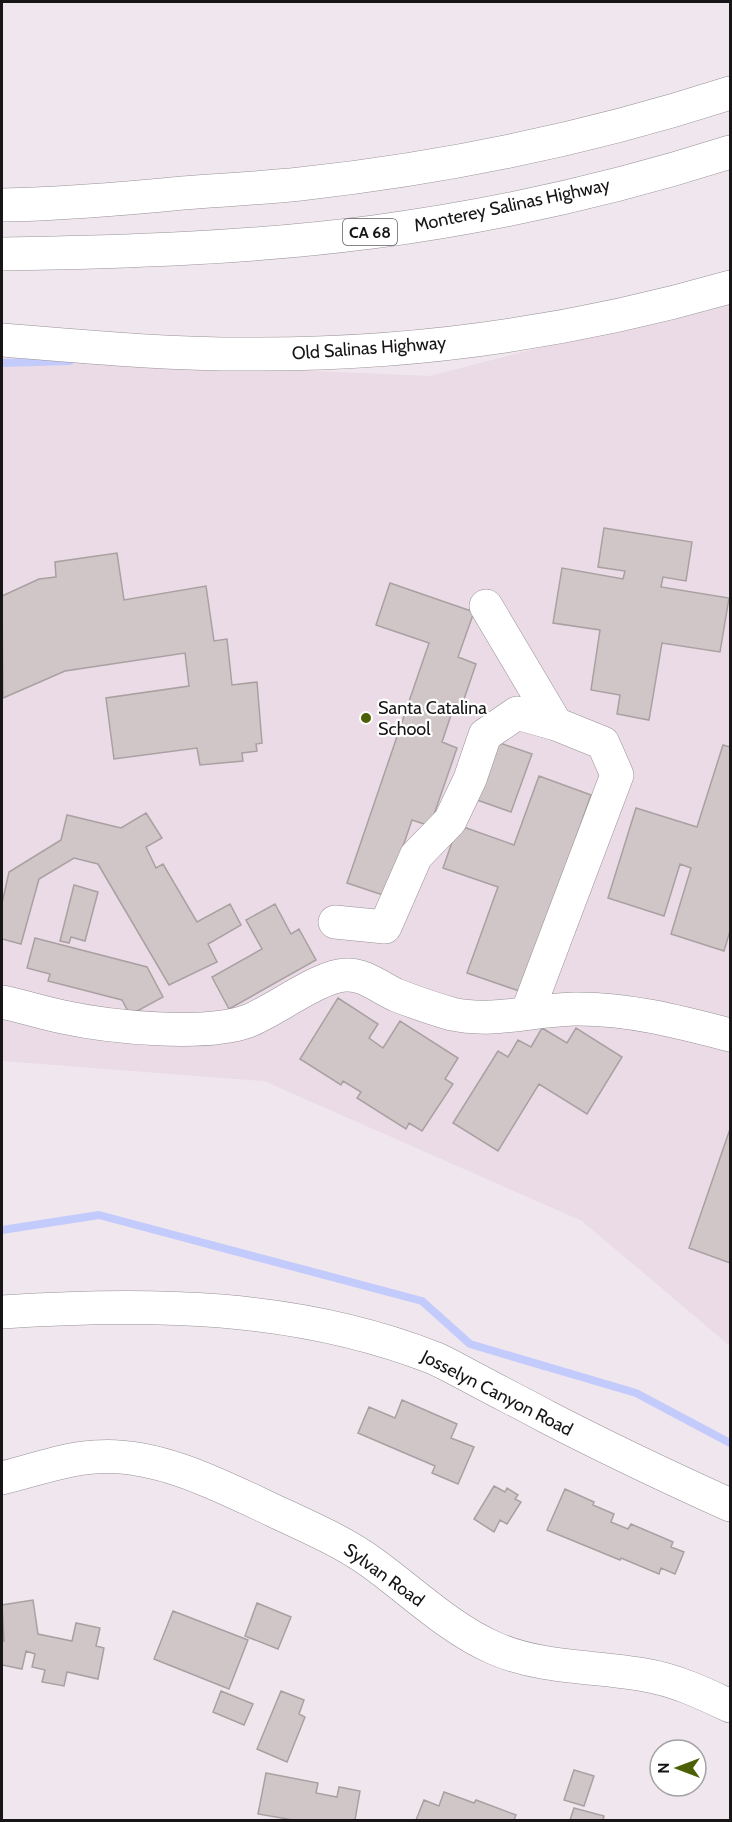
<svg xmlns="http://www.w3.org/2000/svg" width="732" height="1822" font-family="Cabin,sans-serif">
<style>
.built{fill:#eadbe6}
.lines{fill:none;stroke-linecap:round;stroke-linejoin:round}
.stream{stroke:#c3cbfc;stroke-width:8}
.building{fill:#d0c6c8;stroke:#a9a0a1;stroke-width:1.5}
.minor-casing{stroke:#989196;stroke-width:34}
.highway-casing{stroke:#989196;stroke-width:34}
.minor{stroke:#fff;stroke-width:33}
.highway{stroke:#fff;stroke-width:33}
.poi-dot{fill:#4c5f05;stroke:#fff;stroke-width:2}
.labels{text-anchor:middle;stroke-width:4.5;stroke-linejoin:round;paint-order:stroke}
.shield{fill:#fff;stroke:#5d5b5d;stroke-width:1.5}
.shield-label{font-size:16px;font-weight:bold;fill:#181517}
.street-label{font-size:18px;fill:#181517;stroke:#fff}
.poi-label{font-size:18px;fill:#181517;stroke:#fff;text-anchor:start}
</style>
<rect width="100%" height="100%" fill="#efe7ed"/>
<path class="built" d="M730,298v1048l-148,-125 -318,-140 -262,-20v-703l428,18z"/>
<g class="lines">
<path class="stream" d="M2,363l68,-2
M2,1230l97,-15 323,86 48,43 166,49 94,50"/>
</g>
<path class="building" d="M604,528l88,14 -6,39 -23,-4 -2,10 68,11 -9,54 -58,-9 -13,77 -32,-6 3,-19 -29,-5 9,-60 -47,-7 9,-55 61,11 2,-8 -27,-4z
M117,553l7,47 82,-14 8,55 13,-2 5,46 25,-3 5,61 -6,1 1,7 -15,2 1,8 -43,4 -3,-17 -83,11 -8,-61 83,-12 -4,-33 -120,18 -62,27 -1,-102 37,-17 17,-2 -1,-15z
M390,583l84,29 -16,45 18,7 -14,41 -7,-2 -13,39 15,6 -27,78 -18,-6 -26,76 -39,-13 82,-240 -53,-18z
M497,742l35,12 -21,58 -34,-12z
M723,745l7,2v184l-6,20 -53,-17 20,-66 -11,-4 -16,52 -56,-18 28,-90 61,19z
M539,776l52,19 -69,197 -55,-19 31,-86 -55,-19 15,-43 56,20z
M146,813l16,25 -16,9 10,21 7,-4 34,58 33,-18 11,21 -33,19 9,18 -48,23 -71,-121 -24,-6 -35,21 -18,65 -19,-5v-36l7,-31 52,-32 6,-25 54,13z
M74,885l24,7 -13,49 -14,-4 -2,6 -9,-2z
M275,904l16,30 8,-5 17,31 -87,49 -17,-32 50,-28 -16,-29z
M35,938l112,29 16,30 -33,18 -8,-15 -74,-19 2,-7 -23,-6z
M338,998l40,26 -9,14 14,10 17,-27 58,37 -13,21 8,5 -31,47 -13,-8 -3,6 -49,-31 4,-6 -18,-11 -2,4 -41,-26z
M542,1028l25,15 9,-15 46,29 -35,57 -48,-30 -41,67 -45,-28 45,-72 10,6 10,-17 13,7z
M730,1129v134l-41,-15z
M402,1400l55,24 -6,14 23,9 -16,37 -26,-11 3,-7 -77,-33 11,-26 26,11z
M494,1486l11,6 2,-4 11,7 -3,4 6,3 -14,22 -7,-4 -6,12 -20,-13z
M565,1489l29,13 -1,3 21,9 -3,8 17,7 3,-5 42,18 -2,5 13,5 -9,22 -14,-6 -2,6 -38,-16 -1,2 -73,-30z
M33,1600l5,34 34,7 4,-18 24,5 -4,18 8,2 -6,31 -31,-7 -3,14 -22,-4 3,-12 -13,-3 3,-13 -9,-3 -4,18 -20,-4v-25l2,1 -2,-36z
M257,1603l34,14 -13,32 -33,-13z
M173,1611l75,29 -19,49 -75,-30z
M221,1691l32,13 -9,21 -31,-13z
M281,1691l23,9 -5,14 6,3 -18,45 -30,-13z
M574,1770l20,6 -10,30 -20,-6z
M266,1773l52,10 -2,10 21,4 2,-10 21,4 -5,29h-62l-35,-6z
M444,1792l30,11 2,-3 40,15 -2,5h-98l8,-20 15,6z
M574,1808l30,8 -1,4h-33z"/>
<g class="lines">
<defs>
<path id="minor" d="M2,340c85,7 172,15 258,14 159,0 317,-23 470,-67
M486,606l70,118
M335,922l50,5 31,-71 34,-35 20,-42 15,-44 32,-22 39,11 47,19 14,32 -90,238
M2,1002c20,4 41,11 61,15 46,10 142,20 185,4 26,-10 73,-46 98,-46 19,-1 34,13 50,20 18,7 38,14 56,19 41,9 81,-4 122,-5 53,-1 106,13 156,26
M2,1312c145,-10 295,-8 432,46 14,6 27,14 41,21 24,13 48,25 72,38 60,31 121,60 183,88
M2,1478c30,-7 61,-19 92,-21 64,-6 133,32 189,58 30,14 62,28 88,47 39,28 79,67 123,86 48,21 101,18 151,27 30,5 58,18 85,31"/>
<path id="highway" d="M2,205c60,-1 120,-6 181,-12 39,-3 78,-5 117,-9 146,-16 291,-46 430,-91
M2,254c124,-2 247,-6 371,-22 121,-16 241,-43 357,-80"/>
</defs>
<use href="#minor" class="minor-casing"/>
<use href="#highway" class="highway-casing"/>
<use href="#minor" class="minor"/>
<use href="#highway" class="highway"/>
</g>
<circle class="poi-dot" cx="366" cy="718" r="6"/>
<g class="labels">
<rect class="shield" x="343" y="219" width="54" height="26" rx="4.5"/>
<g class="shield-label">
<text x="370" y="238">CA 68</text>
</g>
<g class="street-label">
<text transform="translate(512 205) rotate(-12)" y="6">Monterey Salinas Highway</text>
<text transform="translate(369 348) rotate(-4)" y="6">Old Salinas Highway</text>
<text transform="translate(497 1393) rotate(27)" y="6">Josselyn Canyon Road</text>
<text transform="translate(384 1575) rotate(36)" y="6">Sylvan Road</text>
</g>
<g class="poi-label">
<text x="378" y="714">Santa Catalina<tspan x="378" dy="21">School</tspan></text>
</g>
</g>
<rect width="732" height="1822" fill="none" stroke="#181517" stroke-width="6"/>
<g transform="translate(678 1768) rotate(270)"><circle r="28" fill="#ffffff" stroke="#a3a1a2" stroke-width="1.5"/>
<path d="M0-4.5L10 22L0 15L-10 22Z" fill="#4c5f05"/>
<text y="-9" font-size="16" font-weight="bold" text-anchor="middle" fill="#181517">N</text>
</g>
</svg>
